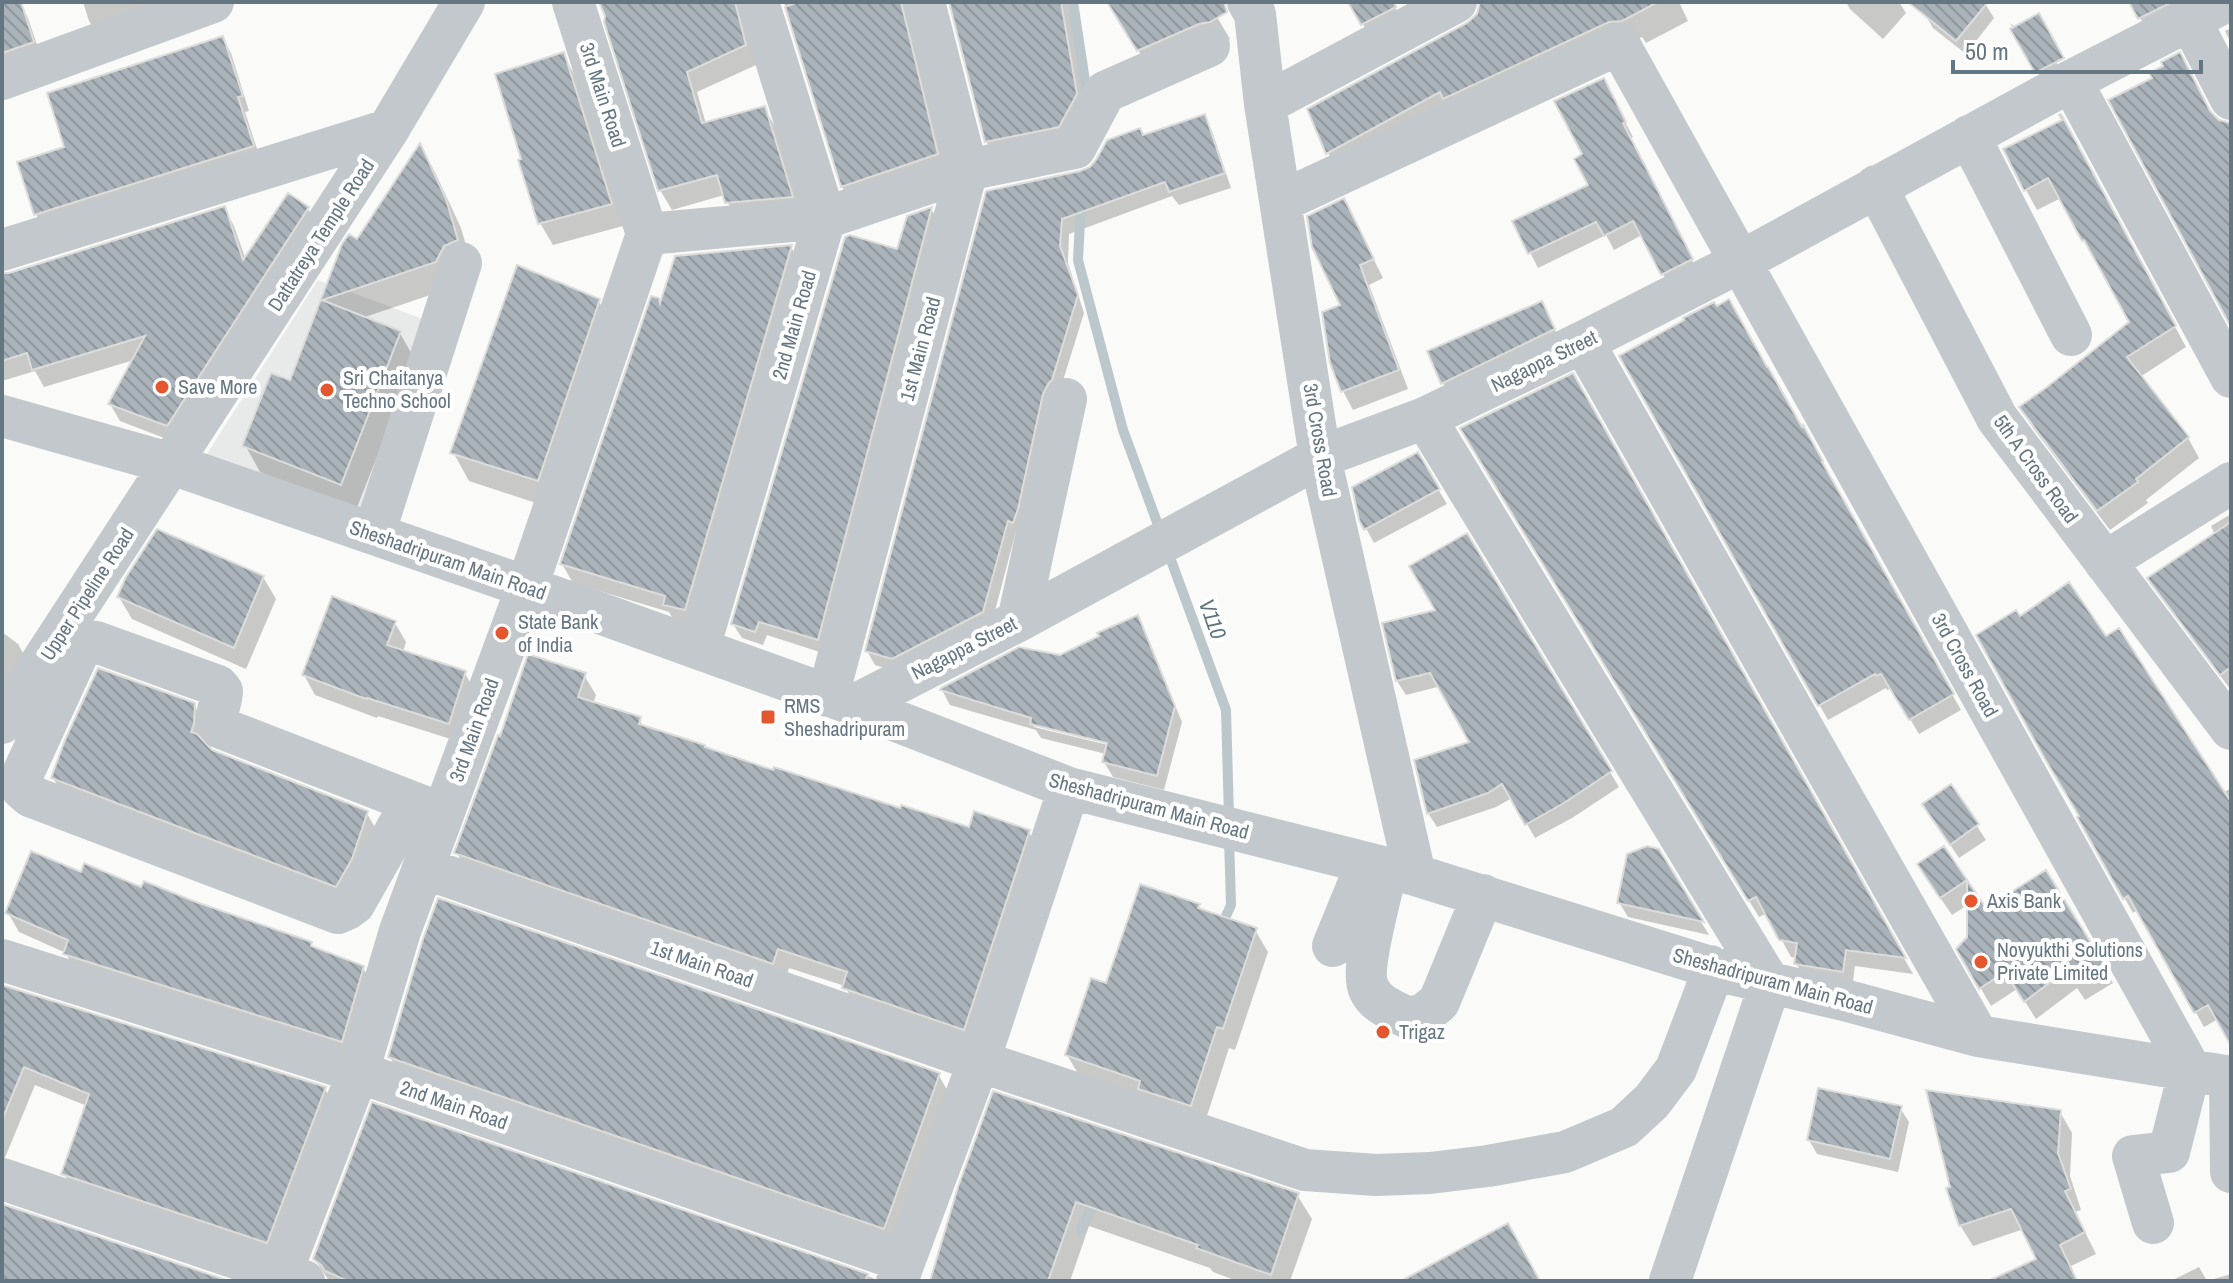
<svg xmlns="http://www.w3.org/2000/svg" width="2233" height="1283" font-family="'Archivo Narrow',sans-serif">
<style>
.built{fill:#e8e9e9}
.shadow{fill:#0003;fill-rule:evenodd}
.lines{fill:none;stroke-linecap:round;stroke-linejoin:round}
.stream{stroke:#bbc7cb;stroke-width:10}
.building{fill:url(#building-back-hatch);stroke:#dcdcda;stroke-width:2}
.minor{stroke:#c3c8cc;stroke-width:42}
.poi-dot{fill:#e4572e;stroke:#fff;stroke-width:3}
.labels{text-anchor:middle;stroke-width:8;stroke-linejoin:round;paint-order:stroke}
.street-label{font-size:20px;fill:#657683;stroke:#fff}
.poi-label{font-size:20px;fill:#657683;stroke:#fff;text-anchor:start}
.water-label{font-size:22px;font-style:italic;fill:#60757c;stroke:#fff}
</style>
<defs>
<pattern id="building-back-hatch" width="6" height="6" patternUnits="userSpaceOnUse" patternTransform="scale(2)"><rect width="6" height="6" fill="#aab3b9"/><path d="M-1 5l2 2M0 0l6 6M5-1l2 2" fill="none" stroke="#8e969c"/></pattern>
</defs>
<rect width="100%" height="100%" fill="#fafaf8"/>
<path class="built" d="M318,280l110,41 -62,194 -163,-55z"/>
<path class="shadow" d="M83,2h108l-93,34 -9,-15z
M601,2h156l-1,63 -59,27 9,32 58,-16 12,20 27,88 -65,6 -14,-27 -52,15 -12,-20 -53,-174z
M784,2h138l26,172 -94,32 -12,-19z
M950,2h118l7,30h-2l14,83 -17,31 -72,15 -12,-20z
M1109,2h99l22,37 -78,34z
M1351,2h41l11,20 -32,17z
M1481,2h198l9,19 -42,22 -4,-6 -302,136 -12,-20 -19,-43 160,-86 9,-9z
M1846,2h53l7,11 -23,26 -33,-30z
M1933,2h51l10,16 -28,36 -33,-26 -9,-15z
M2131,2h83l-64,33z
M20,3l8,15 13,39 -39,14v-63z
M2010,23l46,39 8,14 -18,10z
M2231,28v15l-6,-12z
M223,39l8,14 18,58 -4,1 16,49 -217,68 -8,-15 31,-65z
M563,55l13,22 47,149 -70,19 -13,-22z
M1611,95l22,42 -4,2 70,135 -28,15 -29,-54 -28,15 -8,-15 -68,33 -23,-46 76,-36 -6,-31z
M1204,117l8,14 19,57 -52,17 -7,-9 -103,38 -1,29 16,50 -69,222 -24,91 -90,47 -26,-8 -8,-14 214,-478 62,-36z
M2072,136l114,211 -46,30 48,61 11,20 -53,42 2,3 -38,27 -77,-102 -12,-20 110,-85 -70,-125 -24,12 -11,-20z
M420,147l15,25 26,56 11,38 -21,22 -89,30 38,15 15,27 -59,150 -96,-38 -15,-27 46,-62 53,-138 14,-3z
M224,208l10,18 12,34 62,-51 10,17 -141,217 -57,-22 -10,-17 24,-44 -90,27 -9,-16 -33,10v-105z
M931,209l9,14 -114,431 -59,-19 -4,10 -21,-7 -9,-14 165,-372 11,-35z
M1354,220l29,58 -14,7 39,104 -55,21 -10,-19 -1,-85z
M791,247l11,19 -107,362 -19,-4 -7,-12 -96,-29 -11,-19 99,-257z
M598,300l17,29 -61,180 -85,-28 -16,-29z
M1541,303l25,49 -111,53 -12,-22z
M1621,357l208,121 132,232 -42,24 -27,-46 -5,2 -1,-2 -58,32z
M1572,376l341,598 -58,-8 -3,22 -46,-8 -10,-17 1,-5 -6,-1 -24,-44 -8,4 -287,-472z
M1417,455l30,49 -73,39 -13,-24z
M2231,514v176l-72,-95 -9,-17 65,-43 -4,-9z
M1466,535l153,252 -47,31 -37,20 -23,-40 -16,9 -59,20 -9,-14 44,-70 -31,-57 -35,9 -9,-14 41,-70z
M263,577l13,22 -30,70 -114,-50 -13,-22z
M1137,617l8,15 37,90 -18,68 -51,-13 -9,-15 2,-8 -65,-16 -5,-8 -86,-25 -8,-15 118,-33zM1034,722l83,21 -1,4 -82,-20z
M2019,619l86,19 118,155 8,-5v254l-13,-23 -14,8 -66,-118 -5,4 -53,-95z
M395,623l11,19 -3,10 61,20 12,20 -16,50 -82,-26 -1,2 -62,-23 -11,-20z
M2,632l16,12 11,20 -27,48z
M584,675l12,20 -3,9 46,15 5,9 61,22 265,80 59,2 11,20 -65,197 -119,-41 -11,-22 -56,-18 -5,15 -316,-110 -11,-20z
M194,705l17,29 -1,17 156,61 17,29 -30,74 -283,-108 -17,-29z
M1951,787l35,53 -27,18 -26,-39z
M1944,848l42,63 116,54 11,18 -28,17 -8,-12 -41,31 -19,-30 -26,17 -33,-57 11,-11v-34l-17,11 -22,-32z
M1658,850l51,85 -81,-18 -9,-15z
M82,875l229,69 3,6 49,18 11,19 -22,73 -276,-87 -10,-20 -47,-21 -11,-19z
M1198,905l3,6 54,19 13,22 -33,98 -6,-2 -26,80 -123,-51 -13,-22 40,-69z
M2,987l323,102 11,18 -59,154 -203,-69 -10,-18 23,-68 -52,-21 -33,80z
M390,1057l548,17 12,21 -55,153 -494,-171z
M373,1105l500,173 1,3h-545l-14,-22z
M1900,1108l9,14 -11,50 -81,-18 -8,-14z
M2060,1112l12,21 -2,43 11,34 -6,2 21,42 -25,12 6,15h-84l46,-21 -15,-31 -51,17 -13,-21z
M960,1188l337,7 15,24 -22,62h-53l-24,-9 -3,-4 -121,-42 -19,55h-138z
M2199,1267l8,14 24,-7v7h-60z"/>
<g class="lines">
<path class="stream" d="M1073,2l14,92
M1081,202l-3,58 45,170 38,103
M1168,552l58,158 3,107
M1221,927l10,-22 -2,-68
M1081,1230l16,-34"/>
</g>
<path class="building" d="M2,2h19l13,40 -32,11z
M599,2h136l11,43 -59,27 15,51 63,-17 28,91 -68,6 -8,-28 -59,16 -54,-169 1,-6z
M798,2h103l37,152 -97,33 -56,-180z
M949,2h112l16,92 -18,33 -74,15z
M1107,2h117l3,10 -17,10 -11,2 -62,27z
M1348,2h46l2,5 -35,18z
M1480,2h178l-36,19 -13,1 -166,77 -3,-7 -114,62 -19,-45 160,-86 10,-9z
M1908,2h80l-32,39z
M2129,2h43l-34,17z
M2039,13l25,45 -29,15 -25,-44z
M223,36l20,60 -5,1 16,49 -220,69 -17,-53 47,-15 -17,-54z
M564,52l48,152 -74,20 -20,-64 3,-1 -26,-85z
M2180,52l30,59 9,9 12,3v204l-123,-227 44,-22 -3,-5 14,-7 -2,-4z
M1604,78l22,44 -3,1 70,136 -32,16 -28,-54 -29,15 -8,-14 -68,32 -16,-33 76,-36 -14,-26 8,-5 -28,-53z
M1205,114l20,59 -56,19 -4,-10 -103,37 -2,27 18,49 -26,85 -4,4 -5,10 -25,115 -5,14 -5,-2 -25,91 -91,47 -27,-8 121,-460 94,-20 10,-4 6,-7 11,-20 33,-12 3,7z
M2061,114l115,212 -49,31 62,80 -53,42 2,3 -41,29 -78,-104 28,-20 82,-65 -45,-82 -2,1 -34,-63 -24,13 -21,-42 59,-29 -3,-5z
M420,143l26,56 12,41 -14,6 -8,16 -114,38 79,31 -60,154 -99,-39 29,-73 19,7 52,-136 7,-10 8,5z
M288,193l21,14 -142,219 -59,-22 37,-68 -113,34 -5,-17 -25,8v-88h7l216,-67 18,54z
M1344,198l30,61 -14,6 39,105 -58,22 -11,-29 -8,-51 18,-7 -28,-58 -5,-31z
M932,207l-114,433 -59,-18 -4,10 -24,-8 114,-387 5,-2 47,14 10,-33z
M792,245l-107,365 -22,-5 2,-9 -105,-32 91,-268 8,2 1,5 15,-47z
M517,265l83,34 -62,182 -88,-28z
M1729,299l38,68h1l34,60 1,-2 20,36 -1,1 132,232 -45,26 -28,-46 -5,2 -1,-2 -57,32 -199,-350 65,-36 -1,-2 31,-16 3,4z
M1542,301l13,28 -114,55 -14,-33z
M1573,373l333,585 -60,-8 -3,22 -49,-8 3,-21 -18,-3 -23,-43 -8,4 -287,-471 -1,-2z
M1418,452l22,37 -76,41 -5,-10 -7,-33z
M2231,522v145l-11,8 -73,-97z
M157,529l107,47 -30,72 -117,-51 9,-20z
M1467,533l145,238 -48,32 -39,22 -23,-41 -14,9 -61,21 -13,-54 55,-18 -39,-69 -34,8 -14,-58 53,-13 -26,-44z
M2069,582l37,54 13,-8 112,174v244l-23,-41 -14,8 -66,-117 -5,3 -46,-82 2,-1 -34,-57 -69,-124 40,-25 4,6z
M332,596l64,25 -9,24 79,26 -17,53 -82,-26 -1,1 -64,-24z
M1138,615l37,91 -18,70 -55,-14 5,-19 -77,-19 1,-6 -91,-28 1,-2 78,-41 41,8 39,-19 -2,-3z
M528,654l58,19 -8,24 63,20 -2,7 66,21v2l68,23 1,-3 126,41 1,-3 68,22 5,-16 56,19 -66,200 -122,-42 5,-16 -69,-23 -5,15 -319,-111 44,-118 2,1z
M98,668l97,35 -1,21 -3,8 6,2 15,16 156,61 -16,48 -16,28 -285,-109 14,-38z
M1951,784l28,40 -29,21 -28,-41z
M1647,846l12,3 45,73 -87,-19 10,-49z
M1944,846l42,62 60,-38 58,94 -31,19 -8,-12 -41,31 -19,-30 -26,17 -23,-40 11,-12v-57l-27,18 -23,-34z
M31,851l50,21 3,-9 57,24 3,-6 52,21 116,40 -1,4 53,20 -22,76 -279,-88 5,-14 -63,-27z
M1140,884l60,20 -2,4 59,20 -34,101 -6,-2 -26,79 -53,-17 2,-8 -75,-26 26,-77 15,5z
M438,898l502,175 -56,156 -496,-172 35,-118z
M2,985l324,102 -59,156 -206,-69 28,-80 -65,-27 -22,53z
M1818,1088l84,18 -12,53 -83,-19z
M1926,1090l135,20 -3,43 13,36 -6,2 20,41 -25,13 17,36h-89l48,-22 -25,-50 -52,17 -13,-38 4,-1z
M993,1091l306,102 -28,82 -75,-27 2,-3 -122,-43 -28,79h-118l28,-94z
M372,1102l496,172 -3,7h-517l-23,-10 -4,-6 -8,-6z
M2,1204l227,77h-227z
M1508,1223l32,58h-139z"/>
<g class="lines">
<path class="minor" d="M1248,2l7,12 10,90 55,353 95,418
M2190,20l41,79
M2,79l211,-77
M2071,81l160,296
M1265,104l191,-102
M1969,136l102,199
M1876,186l121,232 234,311
M1282,201l337,-157 571,1025 -21,83 -36,4 20,67
M647,234l178,-16 142,-48 108,-22 30,-56 104,-46
M2,250l386,-120
M1583,342l395,694
M2,416l170,48 355,123 328,118 214,83 346,87 321,100 108,25 134,36 253,41
M1425,418l345,566 -100,297
M374,534l87,-271
M2105,562l126,-79
M1018,621l48,-222
M699,648l126,-430 -67,-216
M828,696l139,-526 -43,-168
M855,705l163,-84 302,-164 105,-39 158,-76 157,-80 331,-181 154,-79
M2,723l386,-593 76,-128
M412,802l-58,102 -7,5 -9,4 -308,-117 -8,-7 -2,-9 59,-129 7,-8 10,-1 122,44 4,5c0,14 -10,24 -1,37l191,74 31,12
M424,868l555,193 326,109 71,5 54,-2 58,-7 77,-14 59,-25 28,-26 24,-32 30,-79 4,-24
M1387,868c-5,24 -28,102 -18,121 7,16 24,21 39,29l16,-4 15,-12 44,-107
M1333,946l34,-83
M2,960l356,112 545,189
M2230,1077l1,95
M2,1179l302,102
M281,1274l77,-202 42,-141 127,-344 120,-353 -74,-232
M897,1281l82,-220 90,-273"/>
</g>
<g class="poi-dot">
<circle cx="162" cy="387" r="8"/>
<circle cx="327" cy="390" r="8"/>
<circle cx="502" cy="633" r="8"/>
<rect x="760" y="709" width="16" height="16" rx="4"/>
<circle cx="1971" cy="901" r="8"/>
<circle cx="1981" cy="962" r="8"/>
<circle cx="1383" cy="1032" r="8"/>
</g>
<g class="labels">
<g class="street-label">
<text transform="translate(603 95) rotate(72)" y="7">3rd Main Road</text>
<text transform="translate(321 235) rotate(-57)" y="7">Dattatreya Temple Road</text>
<text transform="translate(794 325) rotate(-74)" y="7">2nd Main Road</text>
<text transform="translate(920 349) rotate(-75)" y="7">1st Main Road</text>
<text transform="translate(1544 361) rotate(-26)" y="7">Nagappa Street</text>
<text transform="translate(1320 440) rotate(80)" y="7">3rd Cross Road</text>
<text transform="translate(2036 469) rotate(54)" y="7">5th A Cross Road</text>
<text transform="translate(448 560) rotate(19)" y="7">Sheshadripuram Main Road</text>
<text transform="translate(87 594) rotate(-57)" y="7">Upper Pipeline Road</text>
<text transform="translate(964 648) rotate(-27)" y="7">Nagappa Street</text>
<text transform="translate(1965 665) rotate(61)" y="7">3rd Cross Road</text>
<text transform="translate(474 730) rotate(-70)" y="7">3rd Main Road</text>
<text transform="translate(1149 806) rotate(15)" y="7">Sheshadripuram Main Road</text>
<text transform="translate(702 964) rotate(19)" y="7">1st Main Road</text>
<text transform="translate(1773 981) rotate(15)" y="7">Sheshadripuram Main Road</text>
<text transform="translate(454 1105) rotate(19)" y="7">2nd Main Road</text>
</g>
<g class="poi-label">
<text x="343" y="385">Sri Chaitanya<tspan x="343" dy="23">Techno School</tspan></text>
<text x="178" y="394">Save More</text>
<text x="518" y="629">State Bank<tspan x="518" dy="23">of India</tspan></text>
<text x="784" y="713">RMS<tspan x="784" dy="23">Sheshadripuram</tspan></text>
<text x="1987" y="908">Axis Bank</text>
<text x="1997" y="957">Novyukthi Solutions<tspan x="1997" dy="23">Private Limited</tspan></text>
<text x="1399" y="1039">Trigaz</text>
</g>
<g class="water-label">
<text transform="translate(1213 619) rotate(70)" y="8">V110</text>
</g>
</g>
<rect width="2233" height="1283" fill="none" stroke="#657683" stroke-width="8"/>
<path d="M1953 60v12h248v-12" fill="none" stroke="#657683" stroke-width="4"/>
<text x="1965" y="60" font-size="24" fill="#657683" stroke="#ffffff" stroke-width="6" paint-order="stroke">50 m</text>
</svg>
